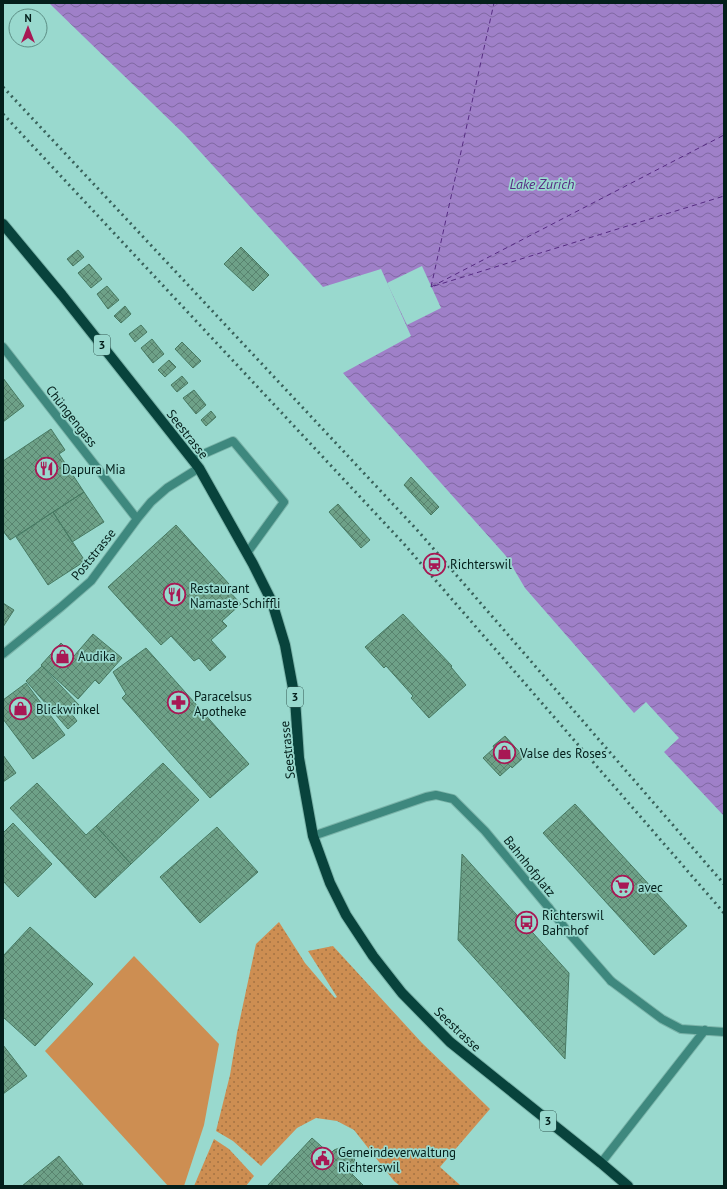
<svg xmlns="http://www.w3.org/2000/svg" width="727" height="1189" font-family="'PT Sans',sans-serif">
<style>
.grass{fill:url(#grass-dots)}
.green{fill:#cd8e52}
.water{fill:url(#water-waves)}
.pier{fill:#99d9ce}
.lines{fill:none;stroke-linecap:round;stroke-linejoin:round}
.ferry{stroke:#562c82;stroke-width:1;stroke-dasharray:5 4;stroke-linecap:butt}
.building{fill:url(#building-cross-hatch);stroke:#477962}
.service-casing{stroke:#7bb4aa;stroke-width:10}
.pedestrian-casing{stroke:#7bb4aa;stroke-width:10}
.minor-casing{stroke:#7bb4aa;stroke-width:10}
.primary-casing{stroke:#7bb4aa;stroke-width:12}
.service{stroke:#3e887e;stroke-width:8}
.pedestrian{stroke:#3e887e;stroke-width:8}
.minor{stroke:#3e887e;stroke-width:8}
.primary{stroke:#08433c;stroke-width:10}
.rail{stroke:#39625b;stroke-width:3;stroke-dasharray:2 4;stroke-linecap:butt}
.labels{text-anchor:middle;stroke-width:3.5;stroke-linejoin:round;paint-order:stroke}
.shield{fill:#99d9ce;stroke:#315751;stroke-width:1}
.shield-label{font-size:12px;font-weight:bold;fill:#041f1b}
.street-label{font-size:13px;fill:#041f1b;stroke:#99d9ce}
.poi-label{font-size:13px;fill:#041f1b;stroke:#99d9ce;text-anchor:start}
.water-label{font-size:14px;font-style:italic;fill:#562c82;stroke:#99d9ce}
</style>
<defs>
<pattern id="grass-dots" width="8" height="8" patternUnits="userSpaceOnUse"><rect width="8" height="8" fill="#cd8e52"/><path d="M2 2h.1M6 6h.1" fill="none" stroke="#a47343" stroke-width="1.8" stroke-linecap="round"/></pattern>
<pattern id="water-waves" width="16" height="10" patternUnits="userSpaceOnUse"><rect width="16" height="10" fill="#9f80c8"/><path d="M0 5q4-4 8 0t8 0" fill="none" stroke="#7f68a2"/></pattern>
<pattern id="building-cross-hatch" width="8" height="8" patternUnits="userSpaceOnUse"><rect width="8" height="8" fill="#6ea188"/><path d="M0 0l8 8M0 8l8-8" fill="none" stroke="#58836e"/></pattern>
</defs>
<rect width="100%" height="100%" fill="#99d9ce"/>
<path class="grass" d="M279,922l26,41 30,35 2,-1 -29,-46 25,-5 89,97 68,66 -50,58 20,18 -60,1 -6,-5 -40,-51 -17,-9 -21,-3 -19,10 -36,38 -28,-25 -17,-10 14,-56 7,-42 19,-89z
M214,1139l15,10 25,27 -8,10h-52z"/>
<path class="green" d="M134,956l85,88 -15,81 -20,61h-16l-123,-135z"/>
<path class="water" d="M49,3h675v813l-60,-64 15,-14 -33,-36 -12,11 -109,-125 -19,-32 -163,-183 68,-37 -30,-67 -58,18 -137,-151z"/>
<path class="pier" d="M422,266l19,42 -34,17 -20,-42z"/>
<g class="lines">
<path class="ferry" d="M434,286l290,-90
M431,287l293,-152
M431,287l63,-284"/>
</g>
<path class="building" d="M241,247l28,28 -16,16 -29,-27z
M78,250l6,7 -11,9 -6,-7z
M89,264l13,15 -11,9 -13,-15z
M107,286l12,14 -11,9 -11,-15z
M125,306l6,8 -10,9 -7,-7z
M141,325l6,7 -12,10 -6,-8z
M152,339l12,15 -11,9 -12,-15z
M182,342l19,19 -8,7 -18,-19z
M169,360l7,7 -11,10 -7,-7z
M182,376l6,7 -11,9 -6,-7z
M3,378l21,28 -21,16z
M194,390l12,15 -10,9 -13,-16z
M211,411l5,6 -10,9 -5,-6z
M51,429l14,21 -6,4 25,38 -74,48 -7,-9v-70z
M411,477l28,30 -8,8 -27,-30z
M84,492l20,30 -32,20 -19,-30z
M338,504l32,36 -9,8 -32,-36z
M53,512l32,49 -37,24 -32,-48z
M176,525l53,59 -4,3 16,17 -19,17 5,5 -16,14 15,17 -16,14 -11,-13 -5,3 -23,-25 -10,9 -53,-58z
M3,603l11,7 -11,17z
M403,614l49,52 -1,1 15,18 -37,33 -18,-20 2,-2 -27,-30 -2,2 -19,-21z
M93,634l29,24 -23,26 -4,-4 -17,19 -37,-34 20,-22 13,13z
M146,648l103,116 -39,34 -88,-100 4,-4 -13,-22z
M42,666l37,39 -8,8 6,8 -9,8 -42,-48z
M26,683l39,52 -32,24 -30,-40v-19z
M505,736l19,21 -12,11 -1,-2 -11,10 -17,-18 11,-10 -1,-2z
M3,755l13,18 -13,9z
M163,763l36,37 -68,64 -35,-38z
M37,783l49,52 10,-9 35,38 -36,34 -85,-90z
M575,804l112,122 -33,29 -111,-122z
M13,823l39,41 -34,33 -15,-16v-48z
M217,827l41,45 -58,51 -40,-46z
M462,854l107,119 -4,86 -107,-119z
M30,927l63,57 -58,62 -32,-29v-61z
M3,1045l24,31 -24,18z
M312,1138l18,16 4,-4 5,-2 12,4 3,5 1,5 -1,11 -2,1 12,12h-97z
M59,1156l25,30h-62z"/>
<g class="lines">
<defs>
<path id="service" d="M192,459l41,-18 51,61 -37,51"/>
<path id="pedestrian" d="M549,908l20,25 42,48"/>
<path id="minor" d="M3,347l134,172
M3,654l58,-47 30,-26 46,-62 14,-17 16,-14 32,-20
M313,836l113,-39 10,-2 17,4 32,32 64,77
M611,981l51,38 19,10 43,3
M601,1163l104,-133"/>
<path id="primary" d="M3,224l59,71 137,173 54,96 19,38 13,43 10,54 4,59 14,78 17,47 16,32 27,41 29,37 48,49 151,121 27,23"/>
</defs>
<use href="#service" class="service-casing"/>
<use href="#pedestrian" class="pedestrian-casing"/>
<use href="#minor" class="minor-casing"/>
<use href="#primary" class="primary-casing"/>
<use href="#service" class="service"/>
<use href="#pedestrian" class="pedestrian"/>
<use href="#minor" class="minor"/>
<use href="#primary" class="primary"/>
<path class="rail" d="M3,87l416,445 305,352
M3,114l401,430 320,369"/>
</g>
<defs>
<symbol id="restaurant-ring" viewBox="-11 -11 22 22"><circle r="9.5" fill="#99d9ce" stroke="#a81854" stroke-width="1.5"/><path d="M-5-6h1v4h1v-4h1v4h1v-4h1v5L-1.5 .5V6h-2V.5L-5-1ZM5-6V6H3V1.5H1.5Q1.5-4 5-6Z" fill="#a81854"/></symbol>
<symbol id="station-ring" viewBox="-11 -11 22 22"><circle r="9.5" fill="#99d9ce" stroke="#a81854" stroke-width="1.5"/><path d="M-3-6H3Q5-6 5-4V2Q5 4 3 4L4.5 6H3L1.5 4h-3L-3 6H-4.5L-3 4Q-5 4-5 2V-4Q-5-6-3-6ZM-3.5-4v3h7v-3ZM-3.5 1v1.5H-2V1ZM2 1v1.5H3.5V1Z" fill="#a81854"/></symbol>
<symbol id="shop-ring" viewBox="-11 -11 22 22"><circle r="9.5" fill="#99d9ce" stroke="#a81854" stroke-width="1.5"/><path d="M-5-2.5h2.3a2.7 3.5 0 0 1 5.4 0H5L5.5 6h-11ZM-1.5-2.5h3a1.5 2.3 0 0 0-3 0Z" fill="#a81854"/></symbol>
<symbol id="pharmacy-ring" viewBox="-11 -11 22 22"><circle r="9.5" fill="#99d9ce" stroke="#a81854" stroke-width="1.5"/><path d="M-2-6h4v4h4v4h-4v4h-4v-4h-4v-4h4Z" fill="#a81854"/></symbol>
<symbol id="supermarket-ring" viewBox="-11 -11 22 22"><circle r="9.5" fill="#99d9ce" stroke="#a81854" stroke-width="1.5"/><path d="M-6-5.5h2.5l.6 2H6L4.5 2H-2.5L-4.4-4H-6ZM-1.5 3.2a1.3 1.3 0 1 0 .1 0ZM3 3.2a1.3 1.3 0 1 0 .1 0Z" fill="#a81854"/></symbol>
<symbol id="bus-ring" viewBox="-11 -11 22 22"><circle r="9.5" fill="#99d9ce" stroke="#a81854" stroke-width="1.5"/><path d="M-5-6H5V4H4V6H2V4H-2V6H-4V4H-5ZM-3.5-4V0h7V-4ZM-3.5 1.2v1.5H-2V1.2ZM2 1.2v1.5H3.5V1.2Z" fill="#a81854"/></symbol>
<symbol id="civic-ring" viewBox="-11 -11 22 22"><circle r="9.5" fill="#99d9ce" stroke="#a81854" stroke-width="1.5"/><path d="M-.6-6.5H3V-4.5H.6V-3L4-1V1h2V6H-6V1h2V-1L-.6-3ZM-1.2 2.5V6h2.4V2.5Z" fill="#a81854"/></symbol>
</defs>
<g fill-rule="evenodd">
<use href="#restaurant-ring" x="34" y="456" width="25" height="25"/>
<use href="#station-ring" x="422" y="552" width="25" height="25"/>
<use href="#restaurant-ring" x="162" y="582" width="25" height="25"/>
<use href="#shop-ring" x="50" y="644" width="25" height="25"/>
<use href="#pharmacy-ring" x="166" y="690" width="25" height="25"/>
<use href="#shop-ring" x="8" y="696" width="25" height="25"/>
<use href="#shop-ring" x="492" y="740" width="25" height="25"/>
<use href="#supermarket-ring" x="610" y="874" width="25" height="25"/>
<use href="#bus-ring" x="514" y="910" width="25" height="25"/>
<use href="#civic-ring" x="310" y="1146" width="25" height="25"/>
</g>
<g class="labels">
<g class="shield">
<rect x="94" y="335" width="16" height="20" rx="3"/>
<rect x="287" y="687" width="16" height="20" rx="3"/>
<rect x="540" y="1111" width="16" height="20" rx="3"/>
</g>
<g class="shield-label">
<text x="102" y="349">3</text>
<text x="295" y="701">3</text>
<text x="548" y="1125">3</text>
</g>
<g class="street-label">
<text transform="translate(72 416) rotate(52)" y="5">Chüngengass</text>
<text transform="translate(188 434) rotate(52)" y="5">Seestrasse</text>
<text transform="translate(93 554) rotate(-51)" y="5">Poststrasse</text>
<text transform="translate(287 750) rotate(-96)" y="5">Seestrasse</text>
<text transform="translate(530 866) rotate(51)" y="5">Bahnhofplatz</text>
<text transform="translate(458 1029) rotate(43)" y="5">Seestrasse</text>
</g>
<g class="poi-label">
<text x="62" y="474">Dapura Mia</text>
<text x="450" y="569">Richterswil</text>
<text x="190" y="593">Restaurant<tspan x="190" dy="15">Namaste Schiffli</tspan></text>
<text x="78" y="661">Audika</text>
<text x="194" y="701">Paracelsus<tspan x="194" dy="15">Apotheke</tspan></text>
<text x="36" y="714">Blickwinkel</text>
<text x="520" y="758">Valse des Roses</text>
<text x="638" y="892">avec</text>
<text x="542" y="920">Richterswil<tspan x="542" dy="15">Bahnhof</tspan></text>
<text x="338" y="1157">Gemeindeverwaltung<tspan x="338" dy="15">Richterswil</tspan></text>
</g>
<g class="water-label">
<text x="542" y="189">Lake Zurich</text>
</g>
</g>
<rect width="727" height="1189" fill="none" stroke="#041f1b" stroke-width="8"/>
<g transform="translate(28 28)"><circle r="19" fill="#99d9ce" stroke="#5d8f86"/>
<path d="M0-3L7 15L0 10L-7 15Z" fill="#a81854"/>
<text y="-6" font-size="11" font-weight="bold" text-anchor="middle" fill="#041f1b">N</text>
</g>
</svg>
